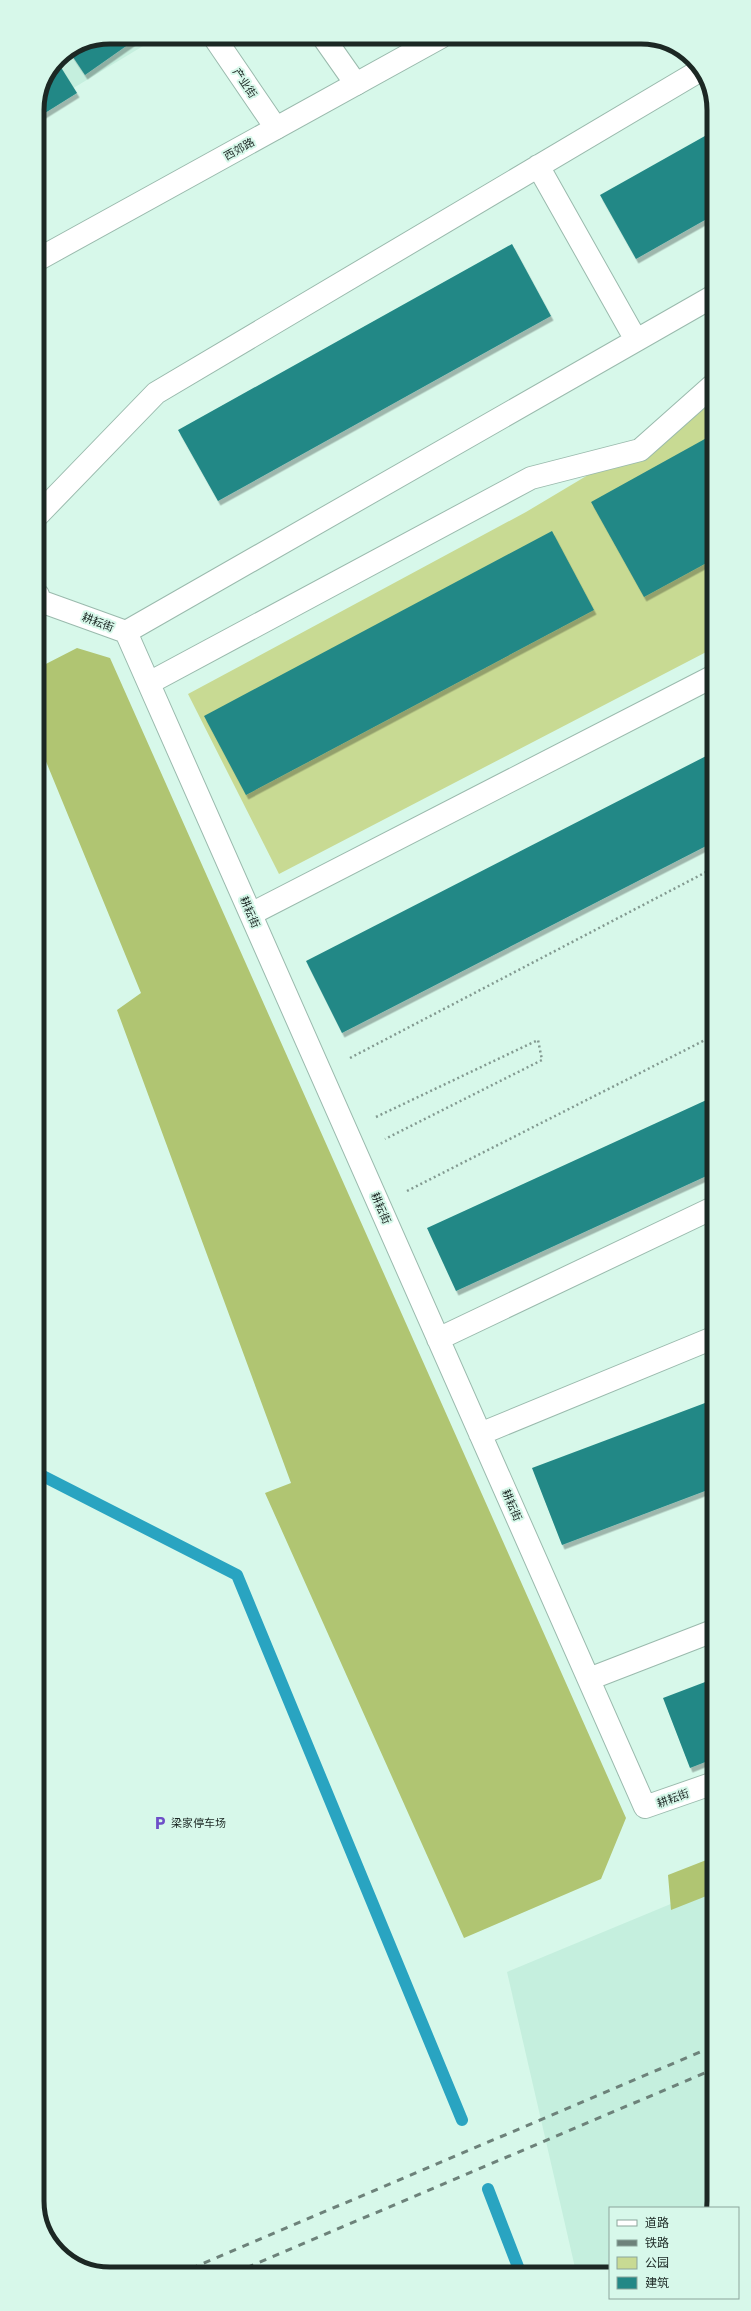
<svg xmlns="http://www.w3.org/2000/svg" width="751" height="2311" font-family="'Titillium Web','Noto Sans SC',sans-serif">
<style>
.built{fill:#c5efde}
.green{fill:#c8da93}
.forest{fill:#b0c572}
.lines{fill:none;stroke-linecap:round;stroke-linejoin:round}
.stream{stroke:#29a4c1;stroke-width:12}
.building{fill:#238886;filter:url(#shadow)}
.minor-casing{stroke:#9abaad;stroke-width:24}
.major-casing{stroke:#9abaad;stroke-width:24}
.path{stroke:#839a91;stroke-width:2.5;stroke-dasharray:2 3;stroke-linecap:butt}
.minor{stroke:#fff;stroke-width:22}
.major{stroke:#fff;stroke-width:22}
.rail{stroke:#6d827a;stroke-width:3;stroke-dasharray:7 7;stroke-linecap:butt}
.labels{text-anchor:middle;stroke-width:4;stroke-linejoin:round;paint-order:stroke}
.street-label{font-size:11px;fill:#1c2824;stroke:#d7f8ea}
.poi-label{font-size:11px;fill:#1c2824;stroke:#d7f8ea;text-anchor:start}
.rim{fill:none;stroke:#1c2824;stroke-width:5}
</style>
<defs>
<filter id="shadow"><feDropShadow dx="2.5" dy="4.5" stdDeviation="0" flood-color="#0004"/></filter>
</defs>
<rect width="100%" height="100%" fill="#d7f8ea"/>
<path class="built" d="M110,37h48l-121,73 6,-28 16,-24 23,-16z
M714,1886v315l-2,7h-102v64h-34l-69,-300z"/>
<path class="green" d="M712,401v248l-433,225 -91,-180 338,-182z"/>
<path class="forest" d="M77,648l33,10 516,1160 -25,61 -137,59 -199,-445 26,-10 -174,-473 24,-17 -103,-251v-74z
M714,1857v36l-43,17 -3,-35z"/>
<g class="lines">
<path class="stream" d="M39,1474l198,101 225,545
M488,2189l32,83"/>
</g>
<path class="building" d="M110,37h29l-54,38 -16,-24 13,-9z
M57,61l20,32 -40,25 6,-36z
M712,132v84l-76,43 -36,-64z
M512,244l39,72 -333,185 -40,-71z
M712,435v125l-68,37 -53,-95z
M552,531l42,79 -348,185 -42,-79z
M712,753v90l-370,190 -36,-72z
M713,1097v76l-257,118 -29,-63z
M713,1400v88l-151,57 -30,-77z
M713,1679v80l-23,9 -27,-70z"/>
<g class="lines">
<defs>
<path id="minor" d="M214,37l62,91
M323,37l33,47
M538,166l98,174
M37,516l119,-123 543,-322
M38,595l2,6 86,31 519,1175 69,-24
M126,632l586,-335
M149,683l382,-205 109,-28 72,-64
M251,914l461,-237
M438,1339l275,-131
M480,1434l233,-96
M589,1679l124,-48"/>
<path id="major" d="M37,260l404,-223"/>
</defs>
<use href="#minor" class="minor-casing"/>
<use href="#major" class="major-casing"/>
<path class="path" d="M350,1058l362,-189
M376,1117l162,-77 4,20 -157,79
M407,1191l306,-155"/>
<use href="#minor" class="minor"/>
<use href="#major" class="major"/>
<path class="rail" d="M234,2273l480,-204
M178,2274l536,-228"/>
</g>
<defs>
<symbol id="parking-bare" viewBox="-9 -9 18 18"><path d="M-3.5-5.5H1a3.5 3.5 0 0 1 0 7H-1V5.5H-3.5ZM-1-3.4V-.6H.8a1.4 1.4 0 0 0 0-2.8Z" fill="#6e4fc8" stroke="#d7f8ea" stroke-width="2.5" paint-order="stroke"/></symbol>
</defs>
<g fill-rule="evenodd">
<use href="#parking-bare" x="150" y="1813" width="20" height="20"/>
</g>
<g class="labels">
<g class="street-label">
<text transform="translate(245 83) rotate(56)" y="4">产业街</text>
<text transform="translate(239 149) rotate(-29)" y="4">西郊路</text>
<text transform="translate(98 622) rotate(20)" y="4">耕耘街</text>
<text transform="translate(250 912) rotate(66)" y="4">耕耘街</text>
<text transform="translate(381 1208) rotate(66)" y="4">耕耘街</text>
<text transform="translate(512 1505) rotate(66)" y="4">耕耘街</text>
<text transform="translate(673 1798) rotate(-20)" y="4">耕耘街</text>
</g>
<g class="poi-label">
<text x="171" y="1827">梁家停车场</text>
</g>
</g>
<path d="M0 0H751V2311H0ZM110 44H641A66 66 0 0 1 707 110V2201A66 66 0 0 1 641 2267H110A66 66 0 0 1 44 2201V110A66 66 0 0 1 110 44Z" fill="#d7f8ea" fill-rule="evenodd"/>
<path class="rim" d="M110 44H641A66 66 0 0 1 707 110V2201A66 66 0 0 1 641 2267H110A66 66 0 0 1 44 2201V110A66 66 0 0 1 110 44Z"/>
<rect x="609" y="2207" width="130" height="92" fill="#d7f8ea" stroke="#8ca59b"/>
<rect x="617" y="2220" width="20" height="6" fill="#ffffff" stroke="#8ca59b"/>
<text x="645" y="2227" font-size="12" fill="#1c2824">道路</text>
<rect x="617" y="2240" width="20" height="6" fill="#6d827a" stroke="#8ca59b"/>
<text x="645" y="2247" font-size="12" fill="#1c2824">铁路</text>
<rect x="617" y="2257" width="20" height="12" fill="#c8da93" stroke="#8ca59b"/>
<text x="645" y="2267" font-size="12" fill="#1c2824">公园</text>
<rect x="617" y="2277" width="20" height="12" fill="#238886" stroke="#8ca59b"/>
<text x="645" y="2287" font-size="12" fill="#1c2824">建筑</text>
</svg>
